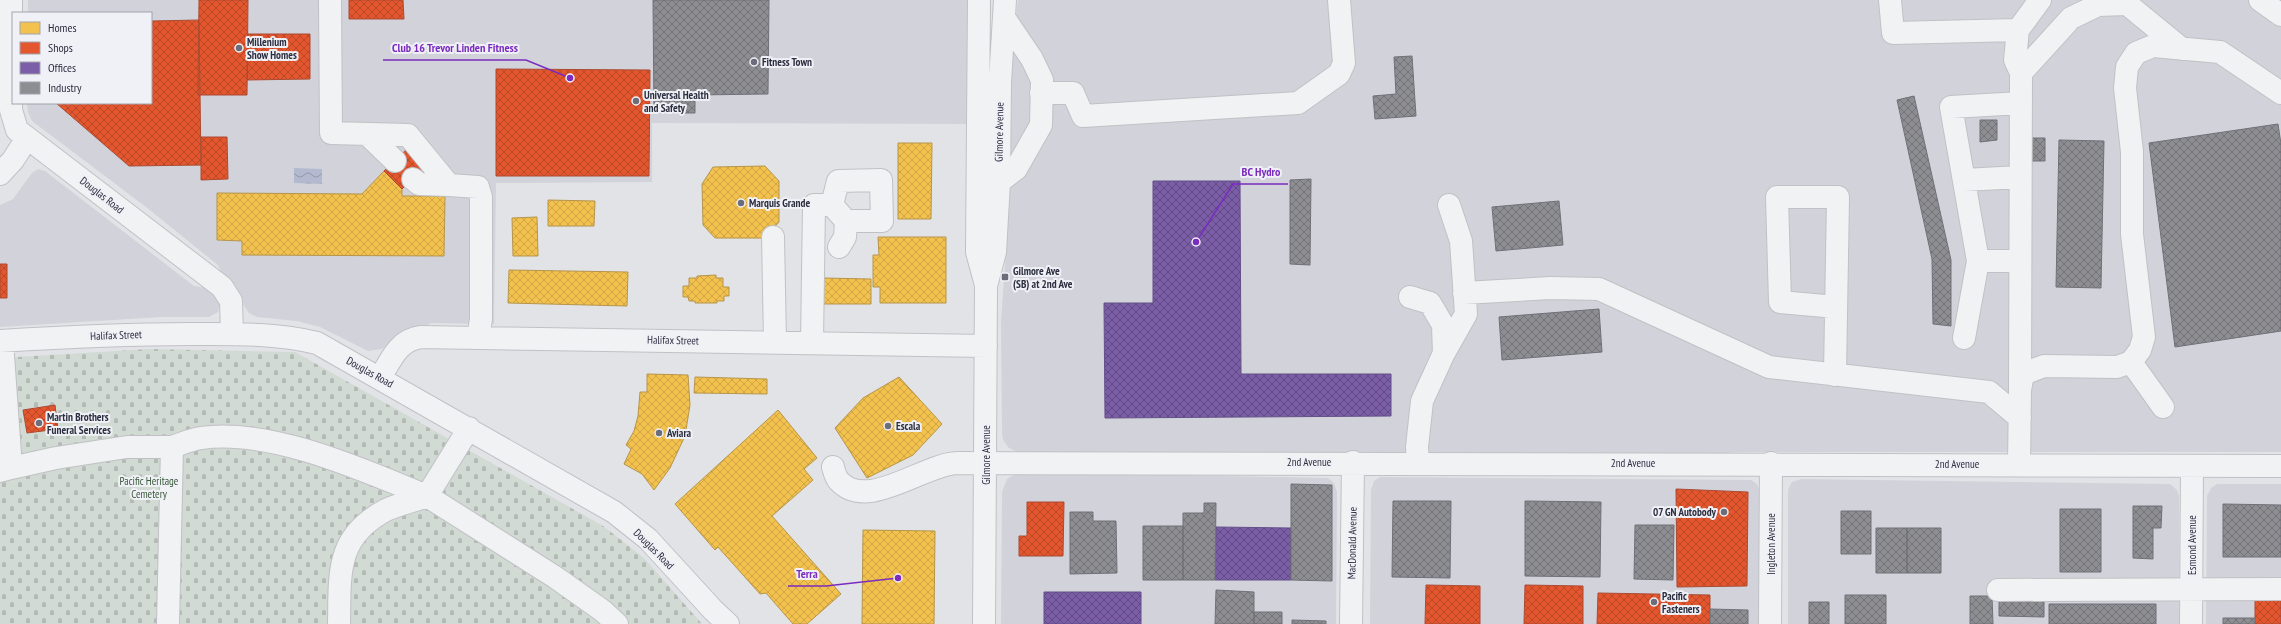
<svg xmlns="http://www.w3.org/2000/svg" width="2281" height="624" font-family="'PT Sans Narrow',sans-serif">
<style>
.built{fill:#d1d2da}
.cemetery{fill:url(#cemetery-stones)}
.water{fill:url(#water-waves)}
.homes{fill:url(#homes-cross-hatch);stroke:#b6954a}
.shops{fill:url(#shops-cross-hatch);stroke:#ac4b33}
.offices{fill:url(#offices-cross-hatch);stroke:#635088}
.industry{fill:url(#industry-cross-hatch);stroke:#707079}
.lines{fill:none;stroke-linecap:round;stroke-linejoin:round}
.minor-casing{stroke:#c1c1c5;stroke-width:24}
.minor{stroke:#f1f2f4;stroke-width:22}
.poi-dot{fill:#6b6d7a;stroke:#f0f1f6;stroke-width:1.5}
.labels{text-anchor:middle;stroke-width:4;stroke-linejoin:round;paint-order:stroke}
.poi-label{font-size:11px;font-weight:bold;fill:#2b2e3f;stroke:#f0f1f6;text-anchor:start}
.street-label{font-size:11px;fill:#2b2e3f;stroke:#f0f1f6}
.park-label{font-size:11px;fill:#39593a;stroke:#f0f1f6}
.leader{fill:none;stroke:#7b2cbf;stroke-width:1.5}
.callout-dot{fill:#7b2cbf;stroke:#f0f1f6;stroke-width:1.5}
.callout-label{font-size:12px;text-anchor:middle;font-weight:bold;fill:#7b2cbf;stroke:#f0f1f6;stroke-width:4;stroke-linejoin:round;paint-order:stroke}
</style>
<defs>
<pattern id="cemetery-stones" width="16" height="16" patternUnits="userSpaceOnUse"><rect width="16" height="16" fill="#d1dad3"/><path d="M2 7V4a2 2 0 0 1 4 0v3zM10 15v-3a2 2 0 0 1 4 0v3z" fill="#b4bbb6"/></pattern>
<pattern id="water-waves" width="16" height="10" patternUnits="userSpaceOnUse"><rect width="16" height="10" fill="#b3bacf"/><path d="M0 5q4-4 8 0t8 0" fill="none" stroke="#9298a9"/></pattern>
<pattern id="homes-cross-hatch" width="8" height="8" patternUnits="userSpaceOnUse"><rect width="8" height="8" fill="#f2c14e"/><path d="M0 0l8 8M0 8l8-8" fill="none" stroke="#d0a645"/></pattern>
<pattern id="shops-cross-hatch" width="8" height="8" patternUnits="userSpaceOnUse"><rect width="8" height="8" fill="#e4572e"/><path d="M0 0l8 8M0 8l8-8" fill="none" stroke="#b94829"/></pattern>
<pattern id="offices-cross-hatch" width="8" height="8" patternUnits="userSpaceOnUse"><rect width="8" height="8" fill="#7b5ea7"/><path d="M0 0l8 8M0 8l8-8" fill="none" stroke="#604a82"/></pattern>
<pattern id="industry-cross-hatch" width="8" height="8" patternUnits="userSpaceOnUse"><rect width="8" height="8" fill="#8d8d92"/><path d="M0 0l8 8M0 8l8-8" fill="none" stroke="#737479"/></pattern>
</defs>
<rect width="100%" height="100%" fill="#e2e3e7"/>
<path class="built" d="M28,0h944l-4,124 -316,-1v59l-156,1 -2,141 -63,-1 -7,4 -21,4 -21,18 -14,2 -48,-24 -23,-6 -40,-4 -8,-4 -5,-7 -8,-20 -15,-14 -3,-7 -72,-58 -114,-86 -4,-9 -1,-9h124v-90h-123z
M1018,0h1263v452h-542l-40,3 -680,-2 -10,-5 -6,-8 -1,-7 -1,-111 6,-87 1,-156z
M38,169l7,2 149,115 12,2 10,8 4,7 -2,9 -9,5h-48l-161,10v-122l13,-6 19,-26z
M1026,472l302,6 6,5 3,9 -1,132h-335l1,-132 5,-13 5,-3z
M1380,477l371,3 6,4 3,7 -1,133h-389l1,-134 3,-9z
M1801,479l369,5 7,6 2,6v128h-391v-134l4,-8z
M2217,484h64v140h-75l1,-128 4,-8z"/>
<path class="cemetery" d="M149,349l146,3 308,174 41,32 58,66h-702v-266z"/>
<path class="water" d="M294,168l28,1v15l-28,-1z"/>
<path class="homes" d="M898,143h34l-1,76h-33z
M765,166l14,15v41l-14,16h-50l-12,-13 -1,-41 11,-17z
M384,171l18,18v7h43l-1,60 -202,-1v-14l-25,-1v-47l145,1z
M548,200l47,1 -1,25h-46z
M537,217l1,39h-25l-1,-38z
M878,237h68v66h-66v-16h-7v-32h6z
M509,270l119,2 -1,34 -119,-3z
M716,275v3h7v9h6v9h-5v5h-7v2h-22v-2h-6l-1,-4h-5v-11h6v-8h8v-2z
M823,278l48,1v25h-48z
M647,374l41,1 2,30 -5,31 -15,32 -16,22 -12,-16 -18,-10 7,-15 -5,-4 8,-14 4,-15 2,-24h7z
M695,377l72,2v15l-73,-1z
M899,377l43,47 -29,31 -46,23 -32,-50 28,-30z
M778,410l39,48 -13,11 9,11 -41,36 69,78 -34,30h-14l-27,-31 -6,1 -42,-47 -3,3 -40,-46z
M863,530l72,1 -1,93h-72z"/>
<path class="shops" d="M199,0h49l-1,95h-49z
M349,0h54l1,19h-55z
M199,20l2,145 -72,1 -73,-63h95v-82z
M248,34h62v45l-63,1z
M496,69l154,1 -1,106h-153z
M201,137h26l1,42 -27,1z
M407,149l18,18 -23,22 -18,-18z
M0,264h7v34h-7z
M55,405l3,24 -31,4 -4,-23z
M1676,489l72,3 -1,94 -70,1z
M1027,502h37l-1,54h-44v-20h8z
M1426,585l54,1v38h-55z
M1525,585l58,1v38h-59z
M1598,593l112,2v29h-113z
M2255,593h26v31h-26z"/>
<path class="offices" d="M1153,181h87l1,193h150v42l-286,2 -1,-115h49z
M1216,527l75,1v52h-76z
M1044,592h97v32h-97z"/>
<path class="industry" d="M653,0h116l-1,94 -73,1v18h-41z
M1412,56l4,60 -41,3 -2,-23 23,-2 -2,-37z
M1914,96l37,164v66l-18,-2 -1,-65 -35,-159z
M1980,120h17v20l-17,2z
M2278,124l3,20v187l-106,16 -26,-204z
M2032,138h13v23h-14z
M2059,140l45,1 -3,147 -45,-1z
M1311,179l-1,86 -20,-1v-84z
M1559,201l4,44 -67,6 -4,-44z
M1599,309l3,43 -100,8 -3,-43z
M1291,484l41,1v96l-41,-1z
M1393,501h58l-1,77 -58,-1z
M1525,501l76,1 -1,75 -75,-1z
M1204,503h12l-1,77h-32v-67h21z
M2223,504l58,1v52h-58z
M2133,506h29l-1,22h-8v31l-20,-1z
M2060,509h41v63h-41z
M1841,511h30v43h-30z
M1070,512h23v9h23l1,52 -47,1z
M1635,525h39l-1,55 -39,-1z
M1143,526h40v54h-40z
M1876,528h31v45h-31z
M1907,528h34v45h-34z
M1216,590l38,2v32h-39z
M1845,595h41v29h-41z
M1970,596h22l1,28h-23z
M1999,600h45v17l-45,-1z
M1809,602h20v22h-20z
M2049,604h107v20h-107z
M1710,609l38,1v14h-38z
M1254,612h28v12h-28z
M2223,618h32v6h-32z
M1292,620l34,1v3h-34z"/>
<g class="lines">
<defs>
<path id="minor" d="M11,0v110l6,20 205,157 9,14 1,33
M330,0l1,133 77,2 41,50 29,2 3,10v122l-3,19
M979,0l-2,252 9,33
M1890,0l3,33 125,-3 22,-30
M2260,0l21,15
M2018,30l-3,30 6,13
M1041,93h32l10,23 215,-13 41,-29 5,-11 -5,-63
M367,134l28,27
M0,174l13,-14 14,-22
M413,179l6,5 30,1
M1964,180l56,-3
M999,182l17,-13 25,-44 1,-45 -10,-21 -27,-40
M773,237l2,104
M839,247l6,-10 1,-16
M1978,261h42
M1464,293l86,-5 49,1 170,78 220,25 31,26
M1410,297l20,6 13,22 1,28
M1964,338l14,-77 -27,-154 70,-4
M0,341c64,-4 128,-7 192,-7 43,0 84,-1 125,9l297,169 34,27 65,71 15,14
M812,342l2,-137h18l14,16h36l-1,-41 -43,1 -6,24
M2131,362l32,45
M1835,375l3,-178h-61l3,105 56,5
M380,378c11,-18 18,-38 41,-41l565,9
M2020,389l1,-316 50,-55 27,-13 29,-1 55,45
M469,428l-42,68 128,81 48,34 14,13
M1418,463l-1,-16 5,-46 22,-48 22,-39 -5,-73 -12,-36
M2019,465l1,-75 3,-16 21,-8 73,1 14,-5 9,-12 4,-13 -12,-103v-82l-7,-64 2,-21 9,-14 17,-7 67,6 61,41
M833,467c1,4 3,11 6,14 28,31 85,-17 118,-18l1324,3
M11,468l45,-10 71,-11h45
M0,471l11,-3 -9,-127
M1998,590l283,-1
M168,624l4,-177c9,-3 20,-8 29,-9 70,-10 162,32 226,58 -13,5 -28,8 -41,14 -51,27 -46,64 -47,114
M984,624l2,-338 9,-34 4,-70 1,-100 5,-82
M1351,624l2,-162
M1770,624l1,-161
M2191,624l1,-158"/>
</defs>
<use href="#minor" class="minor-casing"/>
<use href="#minor" class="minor"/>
</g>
<g class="poi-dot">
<circle cx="239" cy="48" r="4"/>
<circle cx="754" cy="62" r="4"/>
<circle cx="636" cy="101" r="4"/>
<circle cx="741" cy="203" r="4"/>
<rect x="1001" y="273" width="8" height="8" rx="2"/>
<circle cx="39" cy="423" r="4"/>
<circle cx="888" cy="426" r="4"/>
<circle cx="659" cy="433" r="4"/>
<circle cx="1724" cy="512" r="4"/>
<circle cx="1654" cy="602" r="4"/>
</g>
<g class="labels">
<g class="poi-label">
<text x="247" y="46">Millenium<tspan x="247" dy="13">Show Homes</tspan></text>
<text x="762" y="66">Fitness Town</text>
<text x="644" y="99">Universal Health<tspan x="644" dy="13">and Safety</tspan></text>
<text x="749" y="207">Marquis Grande</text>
<text x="1013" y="275">Gilmore Ave<tspan x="1013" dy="13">(SB) at 2nd Ave</tspan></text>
<text x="47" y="421">Martin Brothers<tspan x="47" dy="13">Funeral Services</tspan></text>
<text x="896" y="430">Escala</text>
<text x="667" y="437">Aviara</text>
<text x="1716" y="516" text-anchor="end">07 GN Autobody</text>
<text x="1662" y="600">Pacific<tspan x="1662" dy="13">Fasteners</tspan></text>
</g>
<g class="street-label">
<text transform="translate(999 132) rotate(-89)" y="4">Gilmore Avenue</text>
<text transform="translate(102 195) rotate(38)" y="4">Douglas Road</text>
<text transform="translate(116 335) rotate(-2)" y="4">Halifax Street</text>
<text transform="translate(673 340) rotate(1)" y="4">Halifax Street</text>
<text transform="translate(370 372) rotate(29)" y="4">Douglas Road</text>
<text transform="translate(986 455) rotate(-90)" y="4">Gilmore Avenue</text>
<text x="1309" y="466">2nd Avenue</text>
<text x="1633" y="467">2nd Avenue</text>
<text x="1957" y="468">2nd Avenue</text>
<text transform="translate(1352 543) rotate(-89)" y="4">MacDonald Avenue</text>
<text transform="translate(1771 544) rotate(-90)" y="4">Ingleton Avenue</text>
<text transform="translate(2192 545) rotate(-90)" y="4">Esmond Avenue</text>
<text transform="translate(654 549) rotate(45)" y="4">Douglas Road</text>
</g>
<g class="park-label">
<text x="149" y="485">Pacific Heritage<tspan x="149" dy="13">Cemetery</tspan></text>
</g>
</g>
<path class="leader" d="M570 78L526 60H383M1196 242L1233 184H1288M898 578L826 586H788"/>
<g class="callout-dot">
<circle cx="570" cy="78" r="4"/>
<circle cx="1196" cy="242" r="4"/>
<circle cx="898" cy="578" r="4"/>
</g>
<g class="callout-label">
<text x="455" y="52">Club 16 Trevor Linden Fitness</text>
<text x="1261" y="176">BC Hydro</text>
<text x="807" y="578">Terra</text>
</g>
<rect x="12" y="12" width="140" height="92" fill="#f0f1f6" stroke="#a1a3ad"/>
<rect x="20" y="22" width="20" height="12" fill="#f2c14e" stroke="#a1a3ad"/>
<text x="48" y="32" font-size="12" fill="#2b2e3f">Homes</text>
<rect x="20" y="42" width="20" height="12" fill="#e4572e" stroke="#a1a3ad"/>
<text x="48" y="52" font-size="12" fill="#2b2e3f">Shops</text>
<rect x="20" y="62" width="20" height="12" fill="#7b5ea7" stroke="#a1a3ad"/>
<text x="48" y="72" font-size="12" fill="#2b2e3f">Offices</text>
<rect x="20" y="82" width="20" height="12" fill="#8d8d92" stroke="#a1a3ad"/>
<text x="48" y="92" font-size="12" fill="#2b2e3f">Industry</text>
</svg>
